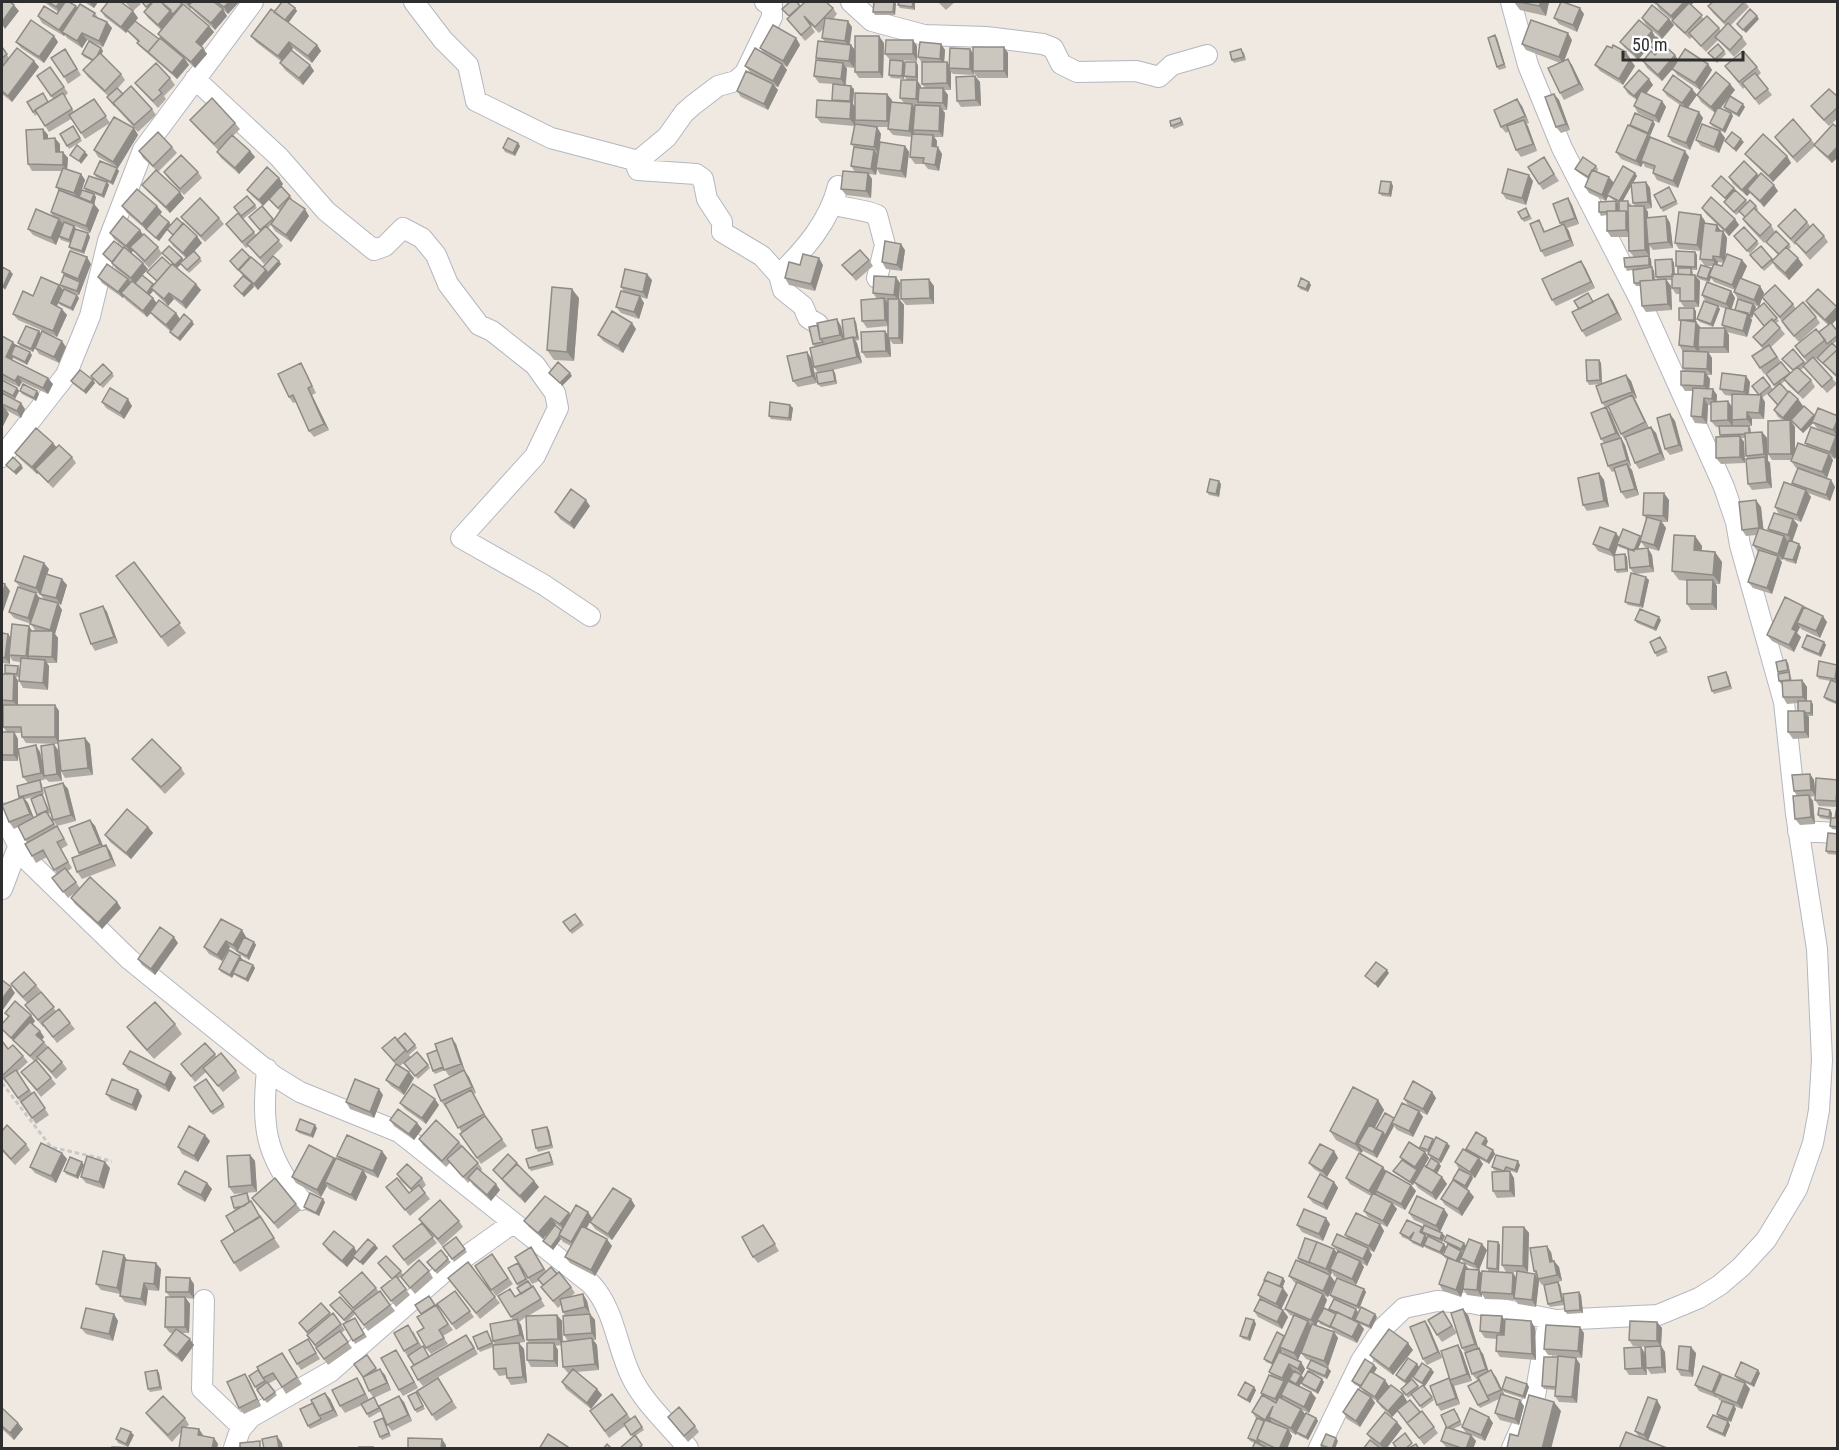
<svg xmlns="http://www.w3.org/2000/svg" width="1839" height="1450" font-family="'Roboto Condensed',sans-serif">
<style>
.lines{fill:none;stroke-linecap:round;stroke-linejoin:round}
.minor-casing{stroke:#b4b7c1;stroke-width:22}
.path{stroke:#c9c9c9;stroke-width:3;stroke-dasharray:4.5 3;stroke-linecap:butt}
.minor{stroke:#fff;stroke-width:20}
.wall{fill:#afaba4;fill-rule:evenodd}
.shaded-wall{fill:#8e8b86}
.building{fill:#cbc7bf;stroke:#8e8b86;stroke-width:1.5}
</style>
<rect width="100%" height="100%" fill="#efe9e1"/>
<g class="lines">
<defs>
<path id="minor" d="M414,2l29,38 25,25 8,36 75,37 87,23 29,-24 17,-24 9,-8 25,-19 18,-5 9,-8 27,-56v-11l-7,-4
M851,2l21,19 52,14 62,2 57,7 10,4 8,16 16,8 59,-1 23,6 13,-12 35,-10
M195,79l84,78 47,54 48,39 11,-4 18,-18 19,10 14,17 12,29 31,41 13,6 43,34 20,28 3,15 -23,48 -74,82 83,47 46,31
M634,160l4,10 58,4 7,5 4,20 15,23v10l40,24 17,19c26,-26 50,-53 59,-89
M832,204c15,5 31,5 45,11l8,30 -8,33
M779,275l4,15 20,16 5,12 10,6
M2,457l64,-82 24,-59 18,-75 35,-91 110,-148
M2,813l22,44 105,102 64,52 81,65 26,16 99,40 192,152c24,26 25,61 40,92 12,26 39,50 57,72
M1798,831l40,2
M2,889l16,-42
M267,1069c-5,58 -3,84 34,131
M204,1300l-2,89 40,38
M234,1448l6,-18 11,-13 79,-45 114,-100 69,-49
M1319,1448l42,-87 21,-32 22,-21 33,-7 34,2 85,17 102,-5 41,-17 21,-13 21,-18 25,-27 31,-51 16,-46 6,-33 3,-50 -5,-111 -21,-135 -12,-112 -44,-157 -4,-23 -12,-35 -83,-185 -79,-154 -34,-83 -17,-63
M1512,1448l23,-52 13,-74"/>
</defs>
<use href="#minor" class="minor-casing"/>
<path class="path" d="M2,1083l49,64 61,14"/>
<use href="#minor" class="minor"/>
</g>
<path class="wall" d="M44,2h25l8,6 18,5 3,5 9,4 5,6 -9,19 -16,-7 -5,8 -15,-10 -2,-3 -1,1 -22,-13 -4,-7 19,-2 1,-2z
M84,2h14l-4,6z
M125,2h14l2,2 -8,7 5,7 -3,3 24,18 3,1 -4,-6 3,-4 -13,-12 -4,-6 3,-4 -6,-6h38l30,24 5,6 -13,15 6,7 -12,14 -10,-9 4,6 -12,14 -38,-33 -2,-3 1,-1 -11,-11 -1,2 -21,-16 -4,-6h32z
M182,2h32l13,14 -12,14 -21,-19 -3,-3v1z
M214,2h25l-11,12z
M874,2h22l-1,13h-20l-2,-3z
M915,2v8l-15,-2 -2,-3z
M938,2h17l-9,8z
M1514,2h35l-3,14 -26,-6z
M1652,2h42l-3,3 13,14 15,9 2,3 5,-5 -13,-13 -5,-7 5,-4h32l4,5 -19,19 12,11 5,7 -13,13 -16,-17 -12,12 -14,-15 -2,2 -13,-12 -5,-7 -13,-11 -3,-5v1z
M800,6l33,2 4,6 -4,5 19,8 -2,18 5,5 29,-7 -1,35h-24l-4,-6v-15l-1,11 -8,-1 1,2 -1,16 8,4 -1,15 2,3 37,-7v2l12,1 -4,-5 17,-18 4,8h4l-3,-4v-21l-4,-6 23,-13 4,6 -1,12 5,3 24,-12 31,-6 4,6v25h-30l-4,-5v2l-21,-1 -2,-2v18h-7l4,5 -1,15h-5l3,3 -2,24h-9l3,4v6l5,7 -3,17 -11,-2 -4,-5h-9l-5,-7 2,-20 -19,-2 -5,-6 1,-2h-17h5l4,7 -1,8 25,4 4,6 -3,26 -26,-4 -3,-5 -1,6 -7,-1 3,5 -1,19 -25,-3 -5,-6 14,-17 -4,-6 3,-19 -3,-3 3,-18 -33,-3 -5,-6 17,-16v-17l-14,-1 -5,-7 4,-16 -2,-2 9,-16 -3,-4 2,-10 -5,5 -10,-10 6,9 -10,9 -18,-22z
M295,8l2,3 -9,12 29,22 4,6 -9,12 -19,-15 -1,2 18,15 4,6 -11,14 -18,-15 -5,-7 2,-1 -26,-20 -5,-6 23,-24z
M1584,14l-7,18 -18,-8 -5,-6z
M1642,18l27,1 5,6 -12,14 -16,-14z
M54,36l4,6 -14,21 -23,-15 -5,-6z
M1656,37l22,23 30,4 4,6 -12,20 -23,-15 -4,-6 -11,12 -15,-13 -4,-7 12,-6 2,-2 -7,-7 -12,14 -13,-12 -5,-6z
M796,38l4,7 -13,22 -3,-2 3,5 -9,17 -4,-1 4,4 -10,20 -27,-13 -4,-6 13,-19 -5,-6 19,-12 -4,-6z
M1497,38l9,30 -7,2 -2,-3z
M1572,40l-8,21 8,4 12,25 -20,10 -4,-7v-30l-34,-13 -4,-6z
M917,46v15l-24,-1 10,1 2,3 13,1v15h-11l-3,-4v-3v6l-13,-1 -2,-3 1,-15 -5,-6z
M2,47l7,11 25,3 5,6 -27,35 -10,-8z
M101,48l2,3 -2,4 20,19 4,6 -7,8 5,6 29,15 4,6 -18,17 -29,-32 -2,-3 1,-1 -20,-19 -5,-7 9,-9 -8,-4 -2,-3z
M1724,51l2,3 -9,9 -9,-10z
M1244,52l2,8 -12,3 -2,-3z
M69,55l12,20 -13,9 -4,-7z
M1630,58v1l5,7 -12,19 -23,-14 -5,-6z
M1725,66l32,1 4,6 -3,3 14,19 -13,10 -14,-18 -2,2z
M50,67l18,26 -3,3 9,16 20,-13 16,24 -25,16 -14,-20 -22,13 -12,-18 -2,2 -8,-14h22l4,-3 -16,-23z
M975,76l5,6 1,24 -20,1 -4,-6z
M170,78l5,7 -11,11 2,3 -8,9 -18,-19 -5,-6z
M1649,79l4,6 -7,9 16,7 4,6 -7,16 -21,-10 -4,-7 3,-6 -9,-6 -4,-7z
M1730,84l5,6 -15,18 11,5 2,3 -8,17 -13,-7 -2,-3 5,-10 -14,-11 -4,-7z
M1692,89l5,6 -9,13 15,10 -13,32 -18,-8 -4,-6 12,-31 -13,-9 -4,-6z
M1554,94l5,6 11,30 -9,3 -5,-6z
M1838,97v21l-9,8 -13,-13 -5,-7z
M1522,106l7,17 -3,1 11,27 -16,6 -5,-7 -7,-19 -3,2 -5,-6z
M1724,107h21l-6,10 -13,-7z
M190,120l45,3 5,6 -7,7 17,15 5,6 -16,17 -18,-16 -4,-6 1,-2 -23,-24z
M1182,121l2,4 -10,4 -3,-3z
M1653,121l2,3 -5,12 -1,-1 2,2 38,20 -11,31 -21,-8 -4,-7 1,-3 -9,-3 -2,-4 -2,4 -20,-8 -5,-7 15,-26z
M1833,124l-1,39 -13,-12 -4,-5 -18,17 -18,-20 -4,-6 36,3 4,4z
M73,126l9,15 -13,8 -9,-15z
M134,128l4,7 -20,33 -20,-11 -4,-7z
M43,129l5,6v3l12,6v8l8,6 -1,12 14,4 4,6 -3,10 4,1 -2,-3 23,-6 2,3 -5,13 -10,-4 2,3 -2,7 5,6 -9,23 -15,-7 1,3 12,4 2,4 -6,17 -13,-4 -2,-3 1,-4 -9,-3 -2,-3 -3,8 -23,-10 -5,-6 25,-13 -2,-3 8,-22 -3,-4 6,-16h-30l-4,-7z
M1720,131l5,7 -6,15 -18,-7 -5,-6z
M518,143l2,3 -5,10 -10,-4 -2,-4z
M172,147l5,6 -19,19 26,26 -14,15 -23,-22 -5,-6 14,-15 -13,-12 -4,-7z
M1745,154l42,2 4,7 -18,19 -23,-22z
M1548,164l11,17 -16,9 -4,-6z
M1596,166l2,3 -1,3 16,11 22,-10 2,3 -4,7 13,-1 4,6 2,20 -6,1 2,3v6l18,-2 4,7 3,25 -20,2 -4,-5v12l2,2v8l3,4 1,9h3l-2,-3 16,-18 2,4 1,11h3v-5l-2,-3 19,-14 2,3v15h-5l1,2v3l7,6 -1,26h-15l-4,-6v-7h-4l-4,-6v-8h-6l5,6 1,24 -26,2 -4,-6 -1,-20h-5l-2,-3 -1,-13 -6,1 -2,-4 9,-10 -5,-6v-14h-18l-4,-6v-16l-6,1 -2,-4 16,-11 -7,-5 -2,5 -17,-8 -4,-6 3,-8 -10,-7 -3,-3zM1631,186l2,17 2,3h-4v-2l-8,-3z
M119,171l-6,14 -17,-8 -2,-3z
M164,172h34l4,6 -18,17 -16,-17z
M1729,177l49,14 -14,16 -14,-14 -3,3 -14,-12z
M279,178l4,6 -2,3 9,9 2,3 -1,1 18,16 -18,26 -16,-11 -4,-6 -3,3 15,18 -10,10 8,8 -23,26 -4,-4 -10,11 -10,-11 9,-10 -13,-15 20,-4 13,10 9,-10 -8,7 -15,-18 -3,2 -20,-24 28,8 2,3 5,-4 -12,-14 13,-11 12,14 6,-9 -11,-11 -6,6 -11,-10 -5,-6z
M1533,181l-7,24 -20,-6 -4,-6z
M1391,182l2,4 -2,11 -9,-1 -3,-3z
M1712,186l24,5 12,12 8,3 2,3 -1,2 14,14 4,7 -11,11 -17,-18 -4,-6 2,-2 -5,-5 -4,3 -12,-13 2,-2z
M1669,187l9,17 -15,8 -2,-4z
M1568,198l4,7 7,19 -12,4 7,18 -29,11 -4,-6 2,-24 2,5 16,-7 -1,-2z
M255,205l2,3 -14,11 -9,-12z
M122,206l40,6 -3,3 12,10 31,18 -8,8 8,10 -13,12 -8,-9 -4,4 -15,-15 21,7 3,-2 -13,-12 -4,-6 4,-5 -6,-5 -8,11 -32,-28z
M1702,208l33,11 4,6 -10,11 -23,-22z
M1528,211l4,8 -8,3 -2,-3z
M181,217l38,1 5,6 -19,18 -19,-19z
M1705,221v2l18,8 4,7 -2,21 17,1 5,6 -6,13 19,7 4,7 -1,3 30,8 3,5 20,8 4,6 -21,19 -13,-14 -4,-7 -20,-23 -3,9 -5,-2 2,2 -2,5 10,-9 15,18 -3,2 9,11 -14,13 10,15 9,11 3,-2 -11,-12 11,-10 13,14 1,-1 -12,-16 24,-14 9,-7 -18,-17 -4,-7 32,17 -6,6 6,8v8l-5,4 5,4v31l-21,-21 6,-6 -8,7 17,19 5,6 -10,9 -23,-26 -3,3 10,10 4,7 -12,12 -14,-13 -4,-5 -4,3 7,8 10,7 5,7 -9,11 42,-1 2,-3v23h-2l2,2v13l-3,8 -4,-2 2,3 -6,18 -20,-7 24,9 4,7 -5,14 -22,-8 3,4 -10,25 -8,-3 5,6 -6,17 9,5 -5,17 -10,-3 -3,-3 2,-6 -2,8 -4,-1 3,3 -10,32 -19,-6 -5,-6 10,-30 -5,-7 4,-10 -11,1 -4,-6 19,-23 2,22 7,3 -2,-3 23,-11 -12,-4 -4,-7 20,-21 -3,-3 6,-15h-2l-5,-7 1,-1h-20l-4,-6 15,-34 -5,-3 -4,-7 3,-5 -9,-11 7,-7 -9,-13 6,-5 -8,5 -12,-18 11,-7 -10,-12 11,-11 -10,-13 -2,5 -2,-1 2,3 -5,17 -20,-5 2,3v18h-20l3,5v17h-5l3,4 -1,10 8,6v7l11,-1 4,6v-11l-7,-1 -5,-6 26,-13 4,6 -1,13h10l4,-18 10,12 -11,9 3,4 -1,17h-12v7h-3l2,3v4l11,-1 5,6 1,23 2,2 2,25 -20,2 -4,-6v-25l-2,-3 -1,-18h-4l3,4 1,21 -24,1 -5,-6 5,-21 -1,-2 -1,-8h-3l-5,-6v-16h-3l-1,19 -12,-1 -4,-7 2,-25h-8l-4,-6 4,-14 -2,-3v-16l-4,-7 2,-22 -2,-3 17,-9v11l5,6h23l-2,-3 4,-16 -19,-7 13,7 -7,18 -13,-5 -3,-3 9,-17 -4,-7 29,-4 4,7 -4,11 4,1 12,-8 -9,-3 -4,-7 1,-2 -21,-8 -3,-4 -2,4 -10,-3 -2,-3 15,-6 1,-4h-8l-5,-7 1,-8 -22,-2 -4,-6zM1718,262l6,1 -2,3 -5,-1zM1791,421l12,12 10,-10 4,5 16,7 -28,8 2,3 -12,5v-24z
M1807,222l4,5 13,9 4,6 -18,18 -14,-16 -1,1 -12,-13 -5,-6z
M110,233l33,1 15,13 4,7 -13,14 -16,-17 -2,2 -17,-14z
M1734,236l23,5 2,3 -9,10z
M1766,242l23,2 2,3 -2,2 14,16 -14,15 -13,-12 -3,-5 -9,8 -12,-13 9,-12 12,14 5,-5z
M905,250l-3,21 -16,-2 -4,-7z
M103,254l45,15 -6,6 12,10 3,-3 -10,-10 54,18 -15,19 -12,-10 -6,7 -15,-15 -4,4 8,8 19,10 4,6 14,5 -14,17 -8,-6 -2,-3v-1l-15,-13 -4,-5 -4,4 -21,-17 -2,-3 -1,1 -21,-15 -4,-6 30,1 -12,-9 -4,-6 -7,-6z
M869,260l4,6 -17,15 -14,-16z
M91,264l-12,31 -17,-7 -2,-3 4,-10 -2,-3z
M800,265h23l-8,26 -26,-6 -4,-7z
M1585,267l10,21 -39,18 -4,-6z
M652,280l-5,19 -7,-2 4,6 -5,16 -18,-6 -5,-6 8,-15 -3,-5z
M1309,282l2,3 -3,7 -8,-3 -2,-3z
M900,283l-1,16 5,6 -1,39h-10l-3,-4 1,17 -25,1 -4,-6 26,-17v-9l-21,2 -5,-7 15,-22 -4,-6z
M59,285l4,5 16,8 -6,13 -13,-6 -2,-2 -1,3 10,9 -10,22 -39,-17 -5,-6 20,-18z
M934,286v18l-28,1 -5,-6z
M1608,294l5,7 9,19 -36,17 -4,-6 11,-29z
M579,298l-5,63 -20,-1 -7,-10z
M856,322l3,18 -4,1 2,2 5,20 -29,7 2,3 2,11 -16,3 -3,-3v-11l-4,-6v-21l-1,-2 28,-18 3,13z
M636,329l-13,24 -20,-12 -5,-6z
M39,331l2,3 25,13 -7,16 -20,-9 -4,-6 -2,4 -13,-6 -2,-3z
M2,336l11,6 2,3 17,10 -5,10 -14,-7 -1,2 41,24 -5,10 -26,-12 -3,5 -17,-8z
M807,352l4,6 6,25 -19,4 -5,-6z
M1599,360l2,3 1,20 24,-8 5,6 6,17 -2,1 14,29 7,5 9,27 -26,9 -4,-6 -9,-23h-1l-4,-6 -12,-26 -2,1 3,4 11,25 4,7 6,21 -2,1 3,3 7,25 -13,4 -5,-7 -6,-21 -3,1 -4,-6 -4,-23 -3,-4 4,-32 -3,-4v-19l-13,1 -2,-4z
M301,363l4,7 11,23 -4,2 17,35 -15,7 -5,-6 -13,-29 -3,1 -4,-6z
M112,373l2,3 -11,12 -12,-12z
M2,380l15,8 2,3 -4,8 -13,-6z
M93,380l2,3 -9,11 -13,-10 -2,-3z
M20,391h17l2,3 -3,7 -14,-7z
M2,393l23,16 -4,9 -15,-8 3,4 -7,14z
M102,402l30,4 -8,13 -18,-11z
M790,405l3,3 -2,13 -20,-2 -2,-3z
M1670,414l5,7 8,30 -13,4 -5,-6z
M56,447l16,10 4,6 -23,25 -15,-15 -1,1 -17,-15 -5,-6z
M1599,473l5,7 5,27 -22,4 -4,-6z
M1221,484l-2,13 -10,-2 -2,-3z
M1669,500l-1,22h-6l4,6 -7,23 -14,-4 -4,-5 -3,7 14,6 2,17 -19,2 14,6 -6,28 -15,-3 -3,-3 9,-28 -4,-6 -2,-18 -9,-3 -1,-2 -3,10 10,-1 2,3 1,15 -11,1 -2,-3 -1,-13 -16,-6 -5,-7 23,-11 4,5h21l6,-18 -4,-5z
M590,506l-16,23 -14,-10 -5,-7z
M1695,536l7,10v5l13,1 7,10 -2,22h-5l2,2v24h-26l-4,-6v-23l-8,-1 -7,-9z
M134,562l52,71 -18,14 -52,-71z
M49,569l-2,5 20,11 -6,20 -3,-1 4,6 -7,24 3,4 -1,25h-10l2,3 -1,24 -25,-2 -4,-7v-4h-3l2,4v24h37l4,6v30l31,3 3,31 -28,3 -4,-7 1,10 -13,1 -4,-4 1,1 -6,2 2,3 2,10h-2l9,19 -3,1 8,12h1l-4,-6 10,-37 5,6 8,32 -19,5 11,19 -7,4 11,19 -4,3 12,17 37,14 4,6 -19,21 -27,-25 -4,-6 5,-6 -8,6 -11,-14v-10l-10,-17 -11,6 -4,-7 -5,-13 -9,-16 -4,2 -5,-7 11,-24 -1,-1 9,-14 -5,-6 -5,-25v9h-16v-29h5l-4,-5v4h-1v-23l1,2v-3h-1v-33h3l13,-8 2,3v-7l-7,-1 -3,-4v7l-8,-1v-30l6,1 3,4 24,-8 -4,-6 -17,-6 -5,-6 27,-19 3,5 5,1 -4,-5 -20,-7 -5,-6zM15,733h6l1,4 4,6 32,1v6l-15,17 -3,-15 -22,-3v-10zM42,795l-11,4 7,16 -4,3 -6,-15 -3,-4z
M103,606l4,6 11,31 -23,8 -4,-7z
M1804,608l23,14 -7,16 -19,-9 -1,-2 -3,6 4,4 -7,15 -22,-11 -5,-6z
M1635,620h26l-5,11 -19,-8z
M1660,637l8,15 -11,5 -2,-4z
M1824,642l2,3 -5,12 -17,-7 -2,-3z
M1788,663l4,18 10,-1 5,7v14l6,3v12h-5l1,22 -16,1 -5,-7 10,-21v-8l-11,1 -4,-7 -1,-13h-1l-2,-3v-7l-1,-2z
M1838,665l-1,17h-3l4,1v22l-12,-5 -2,-3 7,-16 -12,-2 -2,-3z
M1728,675l4,14 -18,5 -2,-3z
M132,759l49,9 4,6 -20,20 -28,-29z
M1810,774l4,6 1,13 23,-13v50l-6,-1 -2,-3 1,-6 -11,-2 -2,-3 12,-5 2,3v5h3l2,-11 -18,-1 -4,-6v-4l-5,1 3,4 2,23 -15,1 -5,-6 2,-23 -3,-5z
M90,820l5,6 8,20 7,5 6,15 -34,13 -5,-7 3,-17 -1,-2z
M148,827l5,6 -22,26 -21,-17 -5,-7z
M1838,834v21l-10,-1 -2,-3z
M575,914l9,11 -12,9 -9,-12z
M242,930l4,7 8,5 2,3 -7,15 -10,-6 -2,-2 -7,-5 -8,14 -13,-7 -5,-7z
M178,943l-23,32 -13,-10 -4,-6z
M240,956l2,3 11,6 2,3 -7,14 -12,-6 -2,-2 -2,4 -11,-6 -2,-3z
M11,984l25,1 5,6 -10,9 10,-8 15,19 14,12 5,6 -18,14 -13,-17 -1,1 -13,-16 -5,-6 2,-2 -11,-12z
M5,1013l30,8 -2,3 7,7 4,6 -2,3 20,22 5,7 -11,10 -18,-20 -1,2 19,23 -15,13 -20,-25 13,-11 -32,-31v-6l6,-7z
M175,1024l7,10 -28,25 -20,-22 -7,-10z
M397,1040l18,5 2,3 -8,7 2,2 -11,9 14,12 -10,17 -13,-9 -5,-6 10,-15 -14,-17z
M2,1041l6,8 15,7 5,6 -11,10 15,21 2,-1 15,23 -13,9 -30,-42v1l-4,-5z
M205,1043l12,14 19,14 4,7 -17,14 -17,-20 -11,10 -14,-18z
M456,1044l9,27 4,6 7,16 -2,1 14,26 19,26 -26,18 -21,-30 2,-1 -15,-26 -1,1 -5,-7 18,-28 -10,3 -4,-6 -10,4 -2,-3z
M404,1063l24,2 2,3 -12,11z
M123,1064l53,14 -7,14 -41,-22z
M206,1079l19,28 -12,8 -19,-28z
M138,1090l4,6 -6,15 -25,-11 -5,-6z
M1432,1092l4,6 -9,17 -8,-4 4,6 -10,20 -16,-7 -3,-4 -17,32 -14,-7 -2,2 -25,-13 -6,-9 48,-31 6,10 -9,18 1,1 19,-11 22,-8 -9,-5 -4,-6z
M383,1095l-9,23 -24,-9 -4,-7z
M400,1103l39,2 -13,19 -21,-15z
M390,1120l27,3 5,6 -8,11 -20,-14z
M317,1128l-4,10 -14,-5 -3,-3z
M549,1130l4,18 -15,4 -2,-4z
M2,1131l24,13 4,6 -15,15 -13,-14z
M419,1139l40,3 19,21 4,6 -1,2 19,19 -9,11 -18,-16 -3,-4 -2,2 -18,-20 -4,4 -23,-22z
M210,1141l-12,21 -16,-8 -4,-7z
M1434,1141l16,5 -9,17 -11,-6 -2,-3 1,-1 -7,-3 -2,-3z
M1488,1141l-3,5 8,4 2,4 -6,10 -11,-6 5,6 -8,14 -4,-2 2,2 -6,11 7,8 -12,19 -17,-11 -4,-6 14,-18 -2,-2 6,-10 -4,-7 13,-10 -2,-3z
M382,1151l5,7 -9,20 -14,-6 3,5 -11,24 -27,-12 -2,-3 -6,11 -25,-14 -4,-6 43,-17h5l-3,-4z
M1334,1151l4,7 -11,19 -13,-8 -5,-6z
M549,1152l2,3 3,10 -23,6 -2,-3z
M1425,1152l4,6 -5,8 2,1 15,-1 -4,8 5,3 5,7 -11,16 -18,-12 -4,-6 -1,3 -17,-11 -3,-3 9,-11 -2,-3z
M62,1153l5,6 -11,24 -21,-10 -5,-6z
M250,1155l5,6 2,31 -23,2 -5,-7z
M82,1162l2,3 -6,14 -12,-5 -2,-3z
M1520,1165l-3,8 -9,-3v1l6,7 1,19 -18,1 -4,-7 6,-19 -5,-2 -2,-3z
M519,1166l15,15 5,6 -14,16 -18,-17 -14,-16z
M1383,1167l3,5 25,13 5,6 -11,19 -12,-6 4,5 -10,18 -19,-10 -4,-6 7,-15 -21,-12 -4,-6z
M110,1168l-6,21 -18,-6 -5,-6z
M397,1174l25,4 4,7 -4,4 8,10 -20,17 -24,-29 23,6 3,-2 -11,-10z
M1334,1182l4,6 -11,22 -14,-7 -5,-6z
M207,1183l5,6 -7,13 -22,-12 -5,-6z
M249,1196l1,6 30,45 -40,25 -6,-9 1,-52 -1,-3z
M252,1198l44,6 5,6 -23,19z
M631,1199l4,7 -23,34 -17,-11 -5,-7z
M325,1202l-6,14 -13,-6 -2,-3z
M1444,1209l4,6 -8,17 5,4 -3,6 -16,-6 1,1 19,10 -4,8 -16,-7 -2,-2 -1,2 -11,-5 -1,-2 -9,-4 -2,-4 22,-6 1,1 12,1 -21,-9 -5,-7z
M588,1212l4,6 -5,10 25,18 -17,30 -25,-13 -5,-6 6,-11 -8,-4 -2,-3 -8,11 -7,-6 -3,-3 18,-11 1,-1 -6,-5 -13,15 -14,-12 -5,-6z
M419,1219l40,2 4,6 -21,19z
M422,1223l15,20 -29,23 -15,-20z
M1330,1224l-7,17 -21,-9 -5,-7z
M1380,1224l4,7 -10,21 -5,-2 3,5 -5,11 -6,-3 3,4 -8,18 -22,-9 -2,-4 -2,3 5,7 -7,15 -3,-1 2,4 -3,8 7,4 -2,-3 29,3 -4,8 23,-3 -6,12 -11,-5 4,5 -7,14 -22,-10 -3,-4 -12,-5 -2,-3 -2,5 18,6 4,6 -10,29 -11,-4 14,8 -4,8 -17,-7 -3,-4 4,-7 -5,-2 -5,-6 -3,7 -14,-6 -2,-3 -1,1 20,10 4,7 -3,6 -4,-2 3,2 3,3 -5,8 12,6 5,6 -7,15 -7,-3 3,4 11,4 2,3 -10,19 -10,-5 -1,-2 -1,2 -7,-4 3,5 -5,13h-35l3,-6 -5,-2 -2,-3 8,-20 -4,-6 11,-16 -2,-3 11,-17 -3,-4 4,-7 -7,-3 -2,-3 20,-23 9,-20 -3,-1 -5,-6 11,-25 -2,-2 -5,-6 24,-9 -2,-1 -11,-4 -2,-4 39,-5v-2l-5,-6 17,-5 -4,-5z
M763,1225l16,26 -21,12 -5,-6z
M1524,1227l5,6 -1,39h-9l18,5 -3,-6 17,-19 2,9h1l5,6 3,14 -20,4 -3,-4 -3,26 -18,-3 -3,-4 -30,-1 -3,-5v3l-15,-2 -4,-6 -2,8 -18,-6 -4,-7 8,-25 -2,-1 -2,-3 5,-10 -4,-4 43,9 -8,20 3,4 34,3 1,-5h-11l-4,-7zM1461,1259l4,5 14,6 -11,-1 -9,-6z
M456,1237l11,15 -13,10 -11,-15z
M1498,1242l2,3 -1,27h-10l-2,-4z
M323,1244l34,8 18,-7 3,3 -15,17 -9,-7 -7,9 -19,-16z
M531,1247l15,24 25,16 4,6 -5,4 13,-3 4,7 3,13 5,6 1,20h-3l4,5 2,25 -22,2 20,17 5,6 -11,14 -25,-20 -4,-7 7,-9h-1l-5,-6 -2,-22 -6,1 3,4v17h-27l-4,-7 2,-17 -2,-3 -1,-23 -7,5 2,3 4,17 -6,1 5,6 3,34 -16,2 -4,-7v-3l-8,1 -5,-7 -1,-22 -13,5 -2,-3 9,-18 7,14h1l-2,-4 20,-21 -15,-24 17,1 6,-3 -4,-10 3,-18 10,18 7,9 8,13 -17,10 29,-1 5,6v20h6l-4,-6 1,-19 -2,-4 -2,-7 -3,3 -17,-21 2,-2 -4,-4 -7,3 -4,-6z
M492,1254l21,30 -17,12 -21,-30z
M124,1255l3,5 34,9 -2,22 -11,-1 -2,16 -21,-4 -5,-6v-2l-19,-4 -5,-6z
M448,1259l3,3 -14,12 -10,-12z
M378,1263l23,8 2,4 -5,4 12,16 -14,12 -15,-19 11,-9z
M429,1271l4,7 -18,16 -14,-17z
M448,1278l47,19 5,6 -20,16z
M1283,1278l2,3 -3,7 6,7 -7,14 2,1 5,7 -6,12 -24,-12 -4,-6 6,-12 -2,-4z
M194,1284v15l-8,-1 4,6 -1,29h-7l12,12 -12,17 -14,-11 -4,-6 9,-12h-3l-5,-6 5,-30 -4,-5z
M1560,1285l4,20 -14,2 -2,-3z
M376,1288l3,4 1,-1 15,20 -27,20 -15,-20 1,-1 -15,-18z
M1364,1289l2,3 -7,17 -27,-11 -2,-3z
M455,1291l19,26 -18,13 -19,-26z
M1579,1292l2,3 2,18 -16,1 -2,-3z
M429,1296l24,34 -10,6 5,8 -17,10 -5,-6 -5,-34z
M321,1303l10,12 10,9 4,6 -4,3 11,15 -24,17 -21,-30h1l-9,-12z
M330,1305l23,6 2,3 -9,9 9,-5 12,19 -12,7 -9,-21z
M1443,1311l14,22 -15,9 -5,-7z
M114,1314l4,7 -5,20 -27,-7 -5,-6z
M1468,1315l10,33 5,6 6,18 7,5 9,19 19,10 -5,19 -19,-5 -5,-7 4,-14 -19,9 -2,-3 1,-25h-2l-5,-6 -7,-22 -3,-4z
M1254,1320l2,4 -6,17 -7,-2 -3,-3z
M1425,1321l4,6 13,31 -15,7 -4,-6z
M1505,1321h26l4,7 1,32 -36,-3 -4,-6 1,-12 -12,-1 -5,-7z
M1657,1322l5,6 -1,18 4,6 1,21 -15,1 -5,-7 1,8h-18l-4,-6 16,-22 4,6 5,-6 -17,-1 -4,-6z
M413,1331l9,16 7,10 42,-16 7,13 -55,32 -5,-6 -4,-15 -10,-14z
M1584,1333l-2,25 -34,-3 -4,-6z
M308,1339l12,20 -19,11 -4,-6z
M1458,1345l4,7 10,29 -18,5 6,18 -19,7 -4,-6 12,-27z
M1413,1350l-20,25 -19,-14 -4,-6z
M282,1353l20,31 -16,10 -9,-15 -9,5 9,11 -10,8 -10,-13 -8,-14 9,-6z
M1696,1353l-3,24 -12,-1 -4,-7z
M367,1355l10,15 8,5 6,15 -17,8 5,8 25,-4 8,19 -20,10 -5,-6 -6,-14 -12,7 -7,-13 -17,8 -5,-7 21,-22 8,16 4,-3 -4,-6 -6,-14z
M400,1356l18,32 -15,8 -4,-6z
M1417,1364l2,3 -10,15 3,-3 7,9 4,-3 -8,-5 -2,-3 18,-8 3,3 -9,14 -2,-1 11,15 -12,9 -10,-14 -4,3 -7,-9 5,-5 -8,-6 -2,-3z
M1580,1364l-3,39 -18,-1 -4,-6v-6l-11,-1 -2,-3z
M1374,1365l3,3 -3,5 33,28 -5,6 18,5 2,-1 16,22 -14,12 -26,-34 -6,6 -11,-10 -4,-6 -5,-3 3,5 -15,24 -13,-8 -4,-7 21,-20 -3,-4 -7,-4 -2,-3z
M157,1370l2,3 3,17 -12,2 -2,-3z
M1760,1373l-6,14 -17,-8 -2,-3z
M1722,1375l23,8 5,6 -8,20 -8,-3 2,3 -5,13 -3,-1 2,4 -5,12 -16,-7 -2,-3 11,-10 -1,-3 5,-13 -3,-1 -2,-3v1l-18,-7 -4,-6z
M438,1378l19,30 -21,13 -19,-30z
M249,1380l12,26 -17,8 -5,-6z
M1324,1382l-6,12 -15,-8 -2,-3z
M1527,1384l2,3 -4,12 -21,-7 -2,-3z
M1254,1387l2,3 -6,13 -9,-5 -3,-3z
M416,1392l9,17 -8,4 -2,-3z
M325,1393l5,6 8,17 -28,13 -2,-3 5,-23z
M612,1394l19,25 4,-3 9,14 -9,6 9,13h-25l14,-12 -8,-11 -16,12 -19,-27z
M1661,1407l-13,34 -9,-4 -4,-6z
M2,1408l16,15 5,6 -9,11 -12,-11z
M1457,1412l5,13 -9,4 18,6 -5,-2 -4,-6 31,-4 -8,18 -14,-6 5,6 -3,8h-23l-4,-2 -5,-6z
M146,1413l39,5 4,7 -3,2 17,9 11,2 4,6 -37,-12 -9,10 -21,-22z
M668,1417l27,9 4,6 -11,10z
M383,1418l8,18 -9,4 -2,-3z
M1402,1428l-16,21h-5l-9,-8 -5,-7z
M134,1435l-6,12 -10,-4 -2,-4z"/>
<path class="shaded-wall" d="M60,2h7l-6,12 -5,-7z
M89,2h9l-4,6z
M186,2h11l-8,3 2,3v1z
M229,2h10l-11,12 -4,-7z
M894,2h2l-1,13 -2,-3z
M913,2h2v8l-3,-3z
M1541,2h8l-3,14 -7,-10z
M1684,2h10l-19,21 -4,-7z
M182,4l-19,27 -5,-6 13,-15z
M14,5l5,6 -14,18 -3,-5v-2z
M76,6l4,6 -18,20 3,3 -1,1 -5,-6z
M295,8l2,3 -10,14 -2,-3z
M1580,8l4,6 -7,18 -4,-7z
M223,9l4,7 -12,14 -4,-7z
M133,11l5,7 -12,15 -5,-6z
M1757,16l2,3 -13,14 -3,-3z
M1669,19l5,6 -12,14 -4,-7z
M848,21l4,6 -3,20 -4,-6z
M107,22l5,6 -9,19 -4,-6z
M209,26l5,6 -14,16 -4,-6z
M1652,31l4,7 -18,22 -5,-7z
M82,33l5,7 -5,8 -5,-7z
M1568,33l4,7 -9,24 -4,-7z
M1495,35l2,3 9,30 -2,-4z
M54,36l4,6 -14,21 -5,-6z
M879,36l5,7 -1,35 -4,-6z
M796,38l4,7 -13,22 -4,-6z
M913,40l4,6v15l-4,-7z
M289,42l4,6 -10,14 -5,-6z
M941,44l4,6 -1,15 -4,-6z
M317,45l4,6 -9,12 -4,-7z
M851,45l5,6 -2,17 -5,-7z
M1004,47l4,6v25l-4,-7z
M101,48l2,3 -6,13 -2,-4z
M203,48l4,6 -12,14 -4,-6z
M970,49l5,7 -2,15 1,4 -4,-6z
M1626,52l4,6 -2,4 -5,-7z
M1675,55l4,6 -17,20 -4,-6z
M184,58l5,7 -12,14 -5,-6z
M1568,59l4,6 12,25 -5,-6z
M1630,60l5,6 -12,19 -4,-6z
M34,61l5,6 -27,35 -4,-6z
M903,61l2,3 -1,15 -2,-3z
M916,62l2,3v15l-2,-3z
M947,62l4,6h-2l2,4v18l-4,-7z
M843,63l4,6 -2,17 -4,-7z
M782,64l5,6 -9,17 -5,-6z
M1708,64l4,6 -12,20 -5,-7z
M310,65l4,6 -11,14 -4,-7z
M975,76l5,6 1,24 -5,-6z
M1649,79l4,6 -14,17 -5,-6z
M917,80l4,6 -1,17 -2,-1 -2,-3z
M773,84l5,6 -10,20 -4,-6z
M1730,84l5,6 -19,24 -5,-7z
M851,86l3,3 -1,15 3,4 -1,18 -5,-7z
M943,88l5,7 -1,15 -4,-7z
M1692,89l5,6 -10,14 -5,-6z
M887,94l5,6 -1,27 -4,-6z
M1554,94l5,6 11,30 -4,-6z
M1517,99l5,7 7,17 -4,-7z
M1662,101l4,6 -7,16 -4,-7z
M912,104l4,6 -3,20 1,1v6l-5,-6z
M1743,104l2,3 -6,10 -2,-3z
M940,106l5,7 -2,24 -4,-6z
M1699,112l4,6 -13,32 -4,-7z
M1731,113l2,3 -8,17 -2,-3z
M1524,120l4,6 9,25 -4,-7z
M1653,121l2,3 -5,12 -2,-3z
M877,127l4,7 -3,19 -4,-6z
M134,128l4,7 -20,33 -5,-6z
M43,129l5,6v10l-4,-6z
M1720,131l5,7 -6,15 -5,-6z
M1648,134l4,6 -11,21 2,2 -2,4 -5,-6z
M933,135l4,6 -1,12 -4,-7z
M55,138l5,6v14l-4,-6z
M1741,139l3,3 -8,10 -2,-3z
M518,143l2,3 -5,10 -2,-3z
M905,146l4,6 -3,26 -5,-7z
M1838,146v11l-6,6 -4,-6z
M938,147l4,7 -3,17 -4,-6z
M874,150l5,6 -3,19 -5,-6z
M250,151l5,6 -16,17 -4,-6z
M1685,151l4,6 -11,31 -5,-7z
M63,152l5,6 -1,13 -4,-6z
M85,152l3,3 -7,9 -2,-3z
M1787,156l4,7 -18,19 -4,-6z
M117,168l2,3 -6,14 -2,-3z
M868,173l4,6 -1,19 -5,-7z
M1635,173l2,3 -16,28 -2,-3z
M81,174l4,6 -7,19 -4,-6z
M1757,174l5,6 -15,9 3,4 -3,3 -5,-6z
M1529,175l4,6 -7,24 -4,-7z
M1609,177l5,6 -7,12 1,1 -2,5 -4,-6z
M279,178l4,6 -20,22 -4,-6z
M107,182l2,3 -5,13 -2,-3z
M1391,182l2,4 -2,11 -2,-3z
M1646,182l4,6 2,20 -4,-6z
M1774,185l4,6 -14,16 -4,-6z
M1734,188l2,3 -9,10 -2,-3z
M180,192l4,6 -14,15 -4,-6z
M94,194l2,3 -2,8 -3,-3z
M1568,198l4,7 7,19 -4,-6z
M1616,201l2,3v11l-2,-3z
M94,204l5,6 -9,23 -4,-7z
M157,206l5,6 -16,18 -4,-6z
M1644,206l4,6 2,45 -5,-7z
M305,209l4,7 -18,26 -5,-7z
M1626,211l5,6v20l-5,-7z
M1701,215l4,6 -4,30 -4,-6z
M1666,216l4,7 3,25 -5,-6z
M59,219l5,6 -8,20 -5,-7z
M1735,219l4,6 -10,11 -4,-6z
M169,222l2,3 -12,16 -3,-3z
M1564,224l5,7 5,15 -4,-6z
M1717,225l4,6h-5z
M74,226l2,3 -5,15 -2,-4z
M140,230l4,6 -14,11 3,4 -2,2 -5,-7z
M1723,231l4,7 -2,25 -5,-6z
M88,233l2,4 -6,17 -2,-3z
M197,236l5,7 -15,16 -4,-6z
M901,244l4,6 -3,21 -5,-6z
M1695,252l2,3v15l-2,-3z
M1649,256l2,3 1,10 -3,-4z
M1713,256l5,6 -1,5 -4,-7z
M87,257l4,7 -12,31 -2,-4 3,-9 -2,-3z
M182,258l2,3 -7,7 -2,-3z
M819,258l4,7 -8,26 -4,-7z
M1798,258l5,7 -14,15 -4,-7z
M1672,259l2,4 1,17 -2,-4z
M1742,260l5,6 -11,25 -4,-6z
M279,261l2,3 -23,26 -4,-6 12,-14z
M1581,261l4,6 10,21 -4,-6z
M143,263l5,6 -13,15 -4,-6z
M1652,267l2,4 1,13 -2,-3z
M1711,268l2,3 -4,5 2,2 -2,4 -2,-3z
M10,271l3,3 -8,16 -2,-3z
M647,274l5,6 -5,19 -4,-7z
M1695,275l5,6 -1,26 -4,-6z
M896,277l4,6 -1,18 -5,-6z
M128,279l4,6 -11,8 3,4 -1,1 -5,-6z
M929,279l5,7v18l-4,-6z
M1666,279l5,7 1,24 -4,-6z
M1309,282l2,3 -3,7 -2,-3z
M252,283l2,4 -10,10 -2,-3z
M153,284l-2,4 2,3 -5,6 -2,-3z
M196,284l5,6 -15,19 -4,-7z
M59,285l5,6 -9,19 -4,-7z
M1760,286l4,7 -5,14 -5,-7z
M572,289l7,9 -5,63 -7,-9z
M1731,291l4,7 -4,13 -5,-7z
M169,293l5,6 -6,7 -4,-7z
M1608,294l5,7 9,19 -5,-7z
M77,295l2,3 -6,13 -2,-3z
M640,296l4,7 -5,16 -5,-7z
M153,298l5,7 -11,12 -4,-6z
M884,298l5,7v21l-4,-6z
M899,299l5,6 -1,39 -4,-6z
M1753,304l3,3 -4,11 -2,-3z
M1718,306l2,3 -7,18 -2,-3z
M1837,307l1,11 -8,8 -5,-6z
M1694,308l2,3v13l-2,-4z
M62,309l5,6 -10,22 -4,-6z
M176,313l4,6 -9,12 -5,-6z
M1748,313l4,7 -5,17 -4,-6z
M854,318l2,4 3,18 -2,-3z
M837,319l4,7 3,15 -4,-6z
M192,321l2,3 -14,17 -2,-3z
M1696,322l5,6 -2,25 -5,-6z
M632,323l4,6 -13,24 -5,-7z
M1725,328l4,7v18l-5,-6z
M39,331l2,4 -8,17 -2,-3z
M885,331l5,6 -2,1 2,2 1,17 -5,-6z
M853,337l4,6 5,20 -5,-6z
M62,341l4,6 -7,16 -5,-6z
M13,342l5,7 -7,6 2,3 -3,5 -4,-6z
M30,352l2,3 -5,10 -2,-3z
M807,352l4,6 6,25 -5,-7z
M1708,352l4,6v17l-5,-6z
M1599,360l2,3 1,21 -2,-4z
M833,370l2,3 2,11 -2,-3z
M1705,372l5,7 -1,13 -5,-6z
M570,373l2,3 -10,10 -2,-3z
M1626,375l5,6 6,17 -5,-6z
M18,376l4,6 -3,5 -4,-6z
M1746,376l4,6 -2,16 -4,-6z
M48,378l5,6 -5,10 -5,-6z
M93,380l2,3 -9,11 -2,-3z
M17,388l2,3 -4,8 -2,-3z
M308,388l4,7 17,35 -5,-6z
M1713,389l4,6 -1,10 -4,-6z
M37,391l2,3 -3,7 -2,-3z
M1632,395l4,6 13,27 -4,-6z
M1761,395l4,7 -1,17 -5,-6z
M1704,398l4,7 -1,19 -5,-7z
M128,399l4,7 -8,13 -4,-6z
M1798,399l5,7 -12,15 4,6v33l-4,-6 -3,-30 -5,-6z
M1728,401l4,6 1,20 -5,-7z
M21,403l4,6 -4,9 -4,-7z
M2,404l7,10 -7,14z
M790,405l3,3 -2,13 -2,-3z
M1606,407l4,6 11,26 -5,-6z
M1747,412l5,7v7l-5,-7z
M1670,414l5,7 8,30 -4,-6z
M1814,415l3,4 -14,14 -2,-3z
M1838,419v17l-1,1 -4,-7z
M1651,427l5,6 9,27 -5,-7z
M1762,432l5,6 1,23 -4,-7z
M1740,436l4,6 1,21 -5,-6z
M1836,436l2,2v13l-3,8 -5,-7z
M1621,438l4,7 6,21 -4,-6z
M53,443l5,6 -23,20 3,4 -1,1 -5,-7z
M1829,454l4,6 -6,18 -5,-6z
M1765,457l5,6 2,25 -5,-6z
M1627,464l5,6 7,25 -4,-6z
M21,465l2,3 -7,7 -2,-3z
M1599,473l5,7 5,27 -5,-6z
M1831,480l4,7 -5,14 -4,-6z
M1219,481l2,3 -2,13 -3,-3z
M1806,490l5,7 -10,25 -4,-7z
M1664,493l5,7 -1,22 -5,-6z
M586,500l4,6 -16,23 -4,-6z
M1756,500l5,7 3,27 -5,-6z
M1793,519l5,6 -6,17 -4,-7z
M1661,521l5,7 -7,23 -5,-6z
M1616,533l4,6 -6,18 -5,-7z
M1640,536l2,3 -6,15 -2,-3z
M1695,536l7,10 -1,14 -7,-10z
M1784,536l4,6 -5,18 -5,-6z
M1799,544l2,3 -5,17 -3,-4z
M1648,548l4,7 2,17 -4,-6z
M1715,552l7,10 -2,22 -7,-9z
M1625,554l2,3 1,15 -2,-3z
M1778,556l4,6 -10,32 -5,-6z
M44,563l5,6 -9,25 -4,-6z
M1646,577l3,3 -6,28 -3,-3z
M62,579l5,6 -6,20 -5,-7z
M1713,580l4,6v24l-5,-6z
M5,584l5,7 -8,24v-19z
M36,593l5,7 -9,25 -4,-7z
M58,603l4,7 -7,24 3,4 -1,25 -5,-6 1,-23 -3,-4z
M103,606l4,6 11,31 -4,-6z
M1803,606l4,6 -10,11 3,4 -3,6 4,4 -7,15 -5,-7 3,-16z
M1823,616l4,6 -7,16 -4,-7z
M1659,617l2,3 -5,11 -2,-3z
M29,626l4,6 -5,24 2,3v4l-4,-7z
M8,634l4,6 -3,15 1,2v7l-5,-6z
M1824,642l2,3 -5,12 -2,-3z
M45,660l4,6 -1,24 -5,-7z
M1786,660l2,3 2,10 -2,-3z
M1838,665v14l-1,3 -2,-3z
M1726,672l2,3 4,14 -2,-3z
M14,674l4,7v26l-5,-6z
M1802,680l5,7v16l-4,-6z
M1811,701l2,3v12l-2,-3z
M55,705l4,6v33l-4,-7z
M2,708l1,2v21l-1,-3z
M1804,711l5,6v21l-4,-6z
M14,732l4,7v22l-4,-6z
M85,738l5,6 3,31 -5,-7z
M54,744l4,6 4,31 -5,-7z
M36,745l4,7 5,24h-1l2,3 -5,-6z
M1810,774l4,6 2,16 -5,-6z
M63,783l5,6 8,32 -5,-6z
M1809,795l4,6 2,23 -4,-7z
M23,797l5,6 7,18 -5,-7z
M1830,810l2,3 -1,7 -2,-3z
M90,820l5,6 10,25 -5,-7z
M148,827l5,6 -22,26 -5,-6z
M106,845l4,6 6,15 -5,-7z
M117,902l4,6 -19,21 -4,-6z
M242,930l4,7 -8,15 -5,-7z
M174,937l4,6 -23,32 -4,-6z
M226,941l4,6 -8,14 -5,-6z
M254,942l2,3 -7,15 -2,-4z
M240,956l2,3 -10,19 -2,-3z
M253,965l2,3 -7,14 -2,-3z
M1387,970l2,3 -11,15 -3,-4z
M11,987l4,6 -13,18v-12z
M31,1015l4,6 -18,22 -4,-3 3,4 -5,-6z
M40,1031l4,6 -3,4 -5,-6z
M452,1038l4,6 9,27 -4,-7z
M464,1070l5,7 7,16 -4,-6z
M171,1072l5,6 -7,14 -4,-7z
M409,1072l5,6 -10,17 -5,-7z
M379,1089l4,6 -9,23 -4,-6z
M138,1090l4,6 -6,15 -4,-6z
M1432,1092l4,6 -9,17 -4,-6z
M435,1099l4,6 -13,19 -4,-6z
M1378,1100l6,10 -20,37 -6,-3 5,7 -2,2 -6,-9z
M1419,1111l4,6 -10,20 -4,-6z
M1394,1118l-2,5 2,3 -7,13 -2,-3z
M417,1123l5,6 -8,11 -5,-6z
M315,1125l2,3 -4,10 -2,-3z
M547,1127l2,3 4,18 -2,-3z
M1383,1132l4,7 -10,19 -4,-6z
M205,1135l5,6 -12,21 -4,-6z
M1486,1138l2,3 -3,7 -3,-4z
M1433,1139l2,3 -5,11 -2,-3z
M1447,1143l3,3 -9,17 -2,-3z
M1493,1150l2,4 -6,10 -2,-3z
M382,1151l5,7 -9,20 -5,-7z
M1334,1151l4,7 -11,19 -5,-6z
M1425,1152l4,6 -16,27 -3,-3 7,-12 -2,-3z
M62,1153l5,6 -11,24 -5,-7z
M250,1155l5,6 2,31 -5,-7z
M334,1158l4,6 -13,18 2,4 -6,11 -4,-7z
M1479,1158l4,6 -8,14 -5,-6z
M1518,1161l2,4 -3,8 -2,-3z
M82,1162l2,3 -6,14 -2,-3z
M105,1162l5,6 -6,21 -5,-7z
M1439,1163l2,3 -5,9 -2,-4z
M1383,1167l4,6 -13,24 -5,-6z
M363,1170l4,7 -11,24 -5,-6z
M1510,1171l4,7 1,19 -5,-6z
M1471,1175l2,3 -6,11 -2,-3z
M1442,1177l5,7 -11,16 -4,-7z
M534,1181l5,6 -14,16 -5,-7z
M1334,1182l4,6 -11,22 -4,-6z
M207,1183l5,6 -7,13 -4,-7z
M496,1184l4,6 -9,11 -4,-6z
M1411,1185l5,6 -11,19 -4,-6z
M1469,1191l5,6 -12,19 -4,-7z
M323,1199l2,3 -6,14 -3,-3z
M631,1199l4,7 -23,34 -4,-6z
M1392,1203l5,6 -10,18 -4,-6z
M1444,1209l4,6 -8,17 -4,-6z
M588,1212l4,6 -17,30 -4,-6z
M569,1213l4,6 -8,12 -5,-7z
M551,1218l5,6 -13,15 -5,-6z
M1326,1218l4,6 -7,17 -4,-7z
M1380,1224l4,7 -10,21 -5,-6z
M1524,1227l5,6 -1,39 -5,-6z
M1442,1233l3,3 -3,6 -2,-3z
M1425,1235l2,3 -4,10 -2,-3z
M559,1236l2,3 -8,11 -2,-3z
M607,1239l5,7 -17,30 -4,-6z
M1498,1242l2,3 -1,27 -2,-3z
M1464,1243l2,3 -3,6 -2,-3z
M1444,1244l2,3 -4,8 -2,-3z
M1482,1244l5,6 -8,20 -5,-6z
M375,1245l3,3 -15,17 -3,-3z
M1547,1246l4,6 3,16 -4,-6z
M354,1247l4,7 -11,13 -5,-6z
M1368,1248l4,7 -5,11 -4,-7z
M1334,1249l5,6 -9,14 2,3 -1,3 -5,-6z
M1461,1251l2,3 -4,10 -3,-3z
M124,1255l4,7 -7,32 -4,-6z
M1360,1261l4,6 -8,18 -4,-6z
M1554,1261l5,6 3,14 -5,-6z
M156,1263l5,6 -2,22 -5,-7z
M1465,1264l5,7 -9,26 -5,-7z
M1479,1270l4,6 -3,16 2,2v3l-5,-7z
M1513,1273l5,7 -3,18 -3,-4z
M1535,1274l4,7 -3,26 -4,-7z
M1330,1275l5,7 -7,15 -5,-6z
M190,1278l4,6v15l-5,-7z
M1283,1278l2,3 -3,8 -2,-3z
M1558,1282l2,3 4,20 -2,-4z
M144,1283l4,7 -2,16 -5,-7z
M1283,1288l5,7 -7,15 -5,-6z
M1364,1289l2,3 -7,17 -2,-3z
M1579,1292l2,3 2,18 -3,-3z
M583,1294l4,7 3,13 -5,-7z
M1323,1294l4,6 -11,26 -5,-6z
M185,1297l5,7 -1,29 -4,-6z
M1356,1309l2,3 -4,10 -2,-3z
M1463,1309l5,6 11,35 -4,-6z
M1283,1310l5,7 -6,12 -5,-7z
M114,1314l4,7 -5,20 -4,-7z
M590,1314l5,6 1,20 -4,-7z
M1375,1314l2,3 -6,12 -2,-3z
M557,1315l5,6 1,24 -5,-6z
M1502,1316l4,6 -1,17 -5,-6z
M517,1319l4,6 4,17 -5,-7z
M1254,1320l2,4 -6,17 -2,-3z
M1308,1321l4,7 -14,32 -4,-7z
M1425,1321l4,6 13,31 -4,-6z
M1531,1321l4,7 1,32 -4,-6z
M1657,1322l5,6 -1,18 4,6 1,21 -4,-6 -1,-20 -4,-6z
M1359,1323l5,6 -7,14 -5,-6z
M1580,1327l4,6 -2,25 -4,-7z
M1334,1332l4,6 -10,29 -4,-6z
M592,1338l5,7 2,25 -4,-6z
M190,1339l4,6 -12,17 -5,-7z
M519,1343l5,6 3,34 -4,-6z
M554,1343l4,7v17l-4,-6z
M1408,1343l5,7 -20,25 -4,-6z
M1458,1345l4,7 10,29 -5,-7z
M1280,1347l2,4 -8,15 -2,-3z
M1641,1347l4,7 2,21 -5,-7z
M1691,1347l5,6 -3,24 -4,-6z
M1479,1348l4,6 7,22 -4,-7z
M396,1350l4,6 18,32 -4,-6z
M1576,1358l4,6 -3,39 -5,-6z
M1301,1362l4,7 -3,6 -4,-6z
M1289,1364l4,7 -7,13 -4,-6z
M1417,1364l2,3 -12,18 -2,-4z
M1374,1365l3,3 -14,22 -2,-3z
M1328,1368l3,3 -4,8 -2,-3z
M380,1369l5,6 6,15 -4,-7z
M1431,1369l3,3 -9,14 -3,-3z
M157,1370l2,3 3,17 -2,-3z
M1491,1370l5,7 9,19 -4,-6z
M1758,1370l2,3 -6,14 -3,-3z
M1720,1373l4,6 -10,14 3,4v1l-5,-6z
M245,1374l4,6 12,26 -4,-7z
M1301,1375l3,3 -5,9 -3,-3z
M357,1378l4,6 8,17 -4,-7z
M1322,1379l2,3 -6,12 -2,-3z
M1385,1380l4,6 -10,17 -4,-6z
M1450,1380l4,6 6,18 -4,-6z
M1284,1381l4,7 -7,7 2,3 -3,8 -5,-7z
M1745,1383l5,6 -8,20 -5,-6z
M1527,1384l2,3 -4,12 -2,-3z
M1254,1387l2,3 -6,13 -3,-3z
M597,1389l5,6 -11,14 -4,-6z
M1311,1392l5,6 -7,15 -5,-6z
M325,1393l5,6 8,17 -5,-6z
M1403,1394l4,7 -15,16 -4,-6z
M399,1396l5,6 8,19 -4,-6z
M1371,1397l4,6 -15,24 -4,-6z
M1520,1400l4,6 -5,19 -4,-6z
M1657,1400l4,7 -13,34 -4,-6z
M1554,1402l7,9 -10,38h-9z
M1734,1405l2,4 -5,13 -3,-3z
M1273,1406l-4,11 3,5 -2,4 -5,-6z
M1301,1409l5,6 -10,20 -5,-7z
M1489,1417l4,6 -8,18 -4,-6z
M1316,1418l2,3 -10,19 -2,-3z
M1728,1421l2,4 -5,12 -2,-3z
M1397,1422l5,6 -16,21h-3l-3,-5z
M18,1423l5,6 -9,11 -4,-7z
M199,1429l4,6v6l-5,-6z
M1288,1429l4,7 -5,13h-8z
M131,1432l3,3 -6,12 -2,-3z
M1471,1435l5,6 -3,8h-7z
M277,1436l5,7 1,6h-4z
M214,1438l4,6 -1,5h-5z
M1336,1438l2,3 -3,8h-3z
M442,1439l4,6v4h-5z"/>
<path class="building" d="M2,2h8l4,3 -12,17z
M48,2h12l-4,5z
M65,2h4l7,4 -17,24 -21,-14 6,-10 13,8z
M108,2h13l12,9 -12,16 -20,-16z
M142,2h10l-6,5z
M153,2h8l10,8 -13,15 -14,-13z
M161,2h18l3,2 -9,10z
M192,2h22l9,7 -12,14 -22,-18z
M217,2h12l-5,5z
M282,2h5l8,6 -10,12 -11,-8z
M790,2h7l3,4 -11,10 -7,-7z
M805,2h21l7,6 -18,19 -11,-11 7,10 -10,9 -14,-16z
M874,2h20l-1,10h-20z
M899,2h14l-1,5 -14,-2z
M1519,2h22l-2,4z
M1561,2h2l17,6 -7,17 -19,-7z
M1655,2h29l-13,14z
M1713,2h31l-20,20 -16,-16z
M1689,3l13,12 -17,18 -13,-12z
M80,4l15,9 -2,3 14,6 -8,19 -17,-8 -5,8 -15,-9z
M183,4l26,22 -13,16 7,6 -12,14 -33,-28z
M1652,5l17,14 -11,13 -16,-14z
M271,9l46,36 -9,11 -19,-14 -11,14 -27,-20z
M1750,9l7,7 -14,14 -6,-6z
M1707,16l12,12 -18,18 -12,-13z
M825,18l23,3 -3,20 -23,-3z
M31,20l23,16 -15,21 -23,-15z
M1531,20l37,13 -9,24 -37,-13z
M1639,20l13,11 -19,22 -13,-11z
M135,21l24,18 -11,13 -11,-9 2,-2 -12,-11z
M1728,23l14,14 -12,13 -15,-13z
M773,25l23,13 -13,23 -23,-13z
M1495,35l9,29 -7,3 -9,-29z
M855,36h24v36h-24z
M1656,37l8,7 -6,8 -9,-7z
M160,38l24,20 -12,15 -24,-21z
M886,40h27v14h-28z
M89,41l12,7 -4,8 -4,4 -11,-6z
M818,41l33,4 -2,16 -33,-3z
M920,42l21,2 -1,15 -22,-2z
M1718,44l6,7 -9,8 -7,-6z
M1613,45l13,7 -3,3 7,5 -11,19 -24,-14 12,-19 5,2z
M1664,45l11,10 -17,20 -15,-14 8,-10 4,4z
M2,47l5,7 -5,4z
M973,47h31v24h-31z
M17,48l17,13 -26,35 -6,-5v-24z
M755,48l27,16 -9,17 -28,-15z
M950,48l20,1v20l-21,-1z
M65,49l12,20 -13,8 -13,-19z
M1241,49l3,8 -12,3 -2,-8z
M1685,49l23,15 -13,19 -23,-14z
M291,50l19,15 -11,13 -19,-15z
M1743,51l14,16 -18,15 -14,-16z
M100,53l21,21 -16,17 -22,-21z
M1568,59l11,25 -19,9 -12,-25z
M816,60l27,3 -2,16 -27,-3z
M890,60l13,1 -1,15 -13,-1z
M905,62h11v15l-12,-1z
M922,62h25v21l-25,1z
M156,63l14,15 -11,12 3,3 -9,8 -18,-18z
M50,67l14,20 -13,9 -14,-20z
M1639,70l10,9 -15,17 -10,-9z
M746,71l27,13 -9,20 -27,-13z
M1716,72l14,12 -19,23 -14,-12z
M1755,73l13,16 -13,10 -13,-16z
M1673,75l19,14 -10,14 -19,-13z
M975,76l1,24 -19,1 -1,-24z
M901,80h16l-1,19 -16,-1z
M833,84l18,2 -1,15 -18,-1z
M131,86l21,23 -18,16 -21,-22z
M117,88l6,6 -10,9 2,3 -8,-9z
M919,88h24v15l-25,-1z
M1829,89l9,8v10l-14,13 -13,-14z
M1641,91l21,10 -7,15 -21,-10z
M43,93l5,9 -13,8v1l-2,1 -6,-10z
M63,93l9,16 -27,17 -10,-16z
M855,93l32,1v27l-32,-1z
M1554,94l12,30 -10,3 -11,-30z
M1730,96l13,8 -6,10 -13,-7z
M212,98l23,25 -21,21 -24,-24z
M94,99l12,17 -25,17 -12,-18z
M1517,99l8,17 -24,11 -7,-17z
M817,100l34,2 -1,17 -34,-2z
M891,102l21,2 -3,27 -21,-2z
M915,105l25,1 -1,25 -26,-1z
M1680,105l19,7 -13,31 -18,-7z
M1718,107l13,6 -8,17 -13,-7z
M1635,113l18,8 -5,12 -18,-8z
M114,117l20,11 -21,34 -19,-12z
M1180,118l2,4 -11,4 -1,-5z
M1793,119l18,21 -18,17 -18,-20z
M1524,120l9,24 -17,6 -9,-24z
M855,124l22,3 -3,20 -23,-3z
M1702,124l18,7 -6,16 -18,-7z
M1833,124l5,4v18l-10,11 -14,-12z
M1628,125l20,9 -12,27 -20,-9z
M73,126l7,12 -13,8 -7,-12z
M43,129l1,10 11,-1 1,14h7v13l-35,-1 -2,-34z
M158,132l14,15 -19,19 -14,-15z
M1732,132l9,7 -7,10 -9,-8z
M912,134l21,1 -1,11 6,1 -3,18 -12,-2 1,-5 -14,-1z
M1763,134l24,22 -18,20 -24,-22z
M232,135l18,16 -15,17 -18,-16z
M1650,137l35,14 -12,30 -20,-8 2,-7 -14,-5z
M508,138l10,5 -5,10 -10,-5z
M880,142l25,4 -4,25 -25,-3z
M77,145l8,7 -6,9 -9,-6z
M854,147l20,3 -3,19 -20,-3z
M181,155l17,17 -18,17 -16,-17z
M1544,157l10,17 -15,10 -11,-17z
M1583,157l13,9 -3,4h-1l-4,7 -13,-8z
M100,161l17,7 -6,14 -17,-8z
M1744,161l13,13 -15,16 -13,-13z
M1623,166l12,7 -16,28 -12,-6z
M267,167l12,11 -20,22 -12,-10z
M63,168l18,6 -7,19 -18,-6z
M1508,169l21,6 -7,23 -20,-5z
M156,170l24,22 -14,15 -24,-22z
M1592,170l17,7 -7,18 -17,-8z
M843,171l25,2 -2,18 -25,-2z
M1761,173l13,12 -14,16 -13,-12z
M89,176l18,6 -5,13 -18,-7z
M1721,176l13,12 -9,10 -13,-12z
M1381,181l10,1 -2,12 -10,-1z
M1646,182l2,20 -15,1 -2,-20z
M281,186l9,10 -12,12 -9,-9z
M1669,187l7,14 -15,7 -7,-13z
M137,189l20,17 -15,18 -20,-18z
M59,190l35,14 -8,22 -35,-14z
M82,190l12,4 -3,8 -12,-5z
M1735,190l11,10 -12,12 -10,-10z
M247,196l8,9 -14,11 -7,-9z
M1711,197l24,22 -10,11 -23,-22z
M200,198l19,20 -18,18 -20,-19z
M289,198l16,11 -19,26 -15,-11z
M1568,198l7,20 -15,5 -7,-19z
M1750,200l6,6 -11,11 -6,-6z
M1616,201v10h-9v1h-8v-10z
M1619,201h9v12l-2,-2h-7z
M262,206l11,13 -13,11 -11,-13z
M1628,206h16l1,44 -16,1z
M1526,208l3,8 -7,3 -4,-7z
M1754,208l17,17 -11,11 -17,-17z
M36,209l23,10 -8,19 -23,-9z
M1795,209l12,13 -16,17 -13,-13z
M1607,211h19v19l-19,1z
M1679,212l22,3 -4,30 -22,-2z
M238,213l16,19 -12,10 -16,-18z
M159,214l10,8 -13,16 -10,-9z
M123,216l17,14 -14,16 -16,-13z
M1666,216l2,26 -20,2 -2,-26z
M177,218l6,6 -10,11 -6,-6z
M1539,220l5,12 20,-8 6,16 -29,11 -11,-27z
M64,222l10,4 -5,14 -10,-4z
M183,223l14,13 -14,17 -14,-13z
M1704,223l13,2 -1,6h7l-3,26 -7,-1v4l-13,-1z
M1813,224l11,12 -18,17 -11,-11z
M266,226l13,14 -19,18 -13,-14z
M1744,227l13,14 -10,10 -13,-15z
M75,229l13,4 -6,18 -13,-4z
M1776,231l13,13 -10,10 -13,-12z
M144,234l14,13 -13,14 -15,-14z
M114,241l9,7 -11,14 -9,-8z
M885,241l16,3 -4,21 -15,-3z
M169,246l13,12 -7,7 -13,-12z
M1761,246l11,13 -10,9 -12,-13z
M124,247l19,16 -12,15 -19,-15z
M1786,247l12,11 -13,15 -13,-12z
M242,249l8,8 -12,13 -8,-9z
M860,250l9,10 -17,15 -10,-10z
M70,251l17,6 -9,22 -16,-7z
M194,251l6,7 -13,12 -7,-7z
M1676,251l19,1v15l-19,-1z
M803,254l16,4 -8,26 -26,-6 4,-16 11,3z
M1727,254l15,6 -10,25 -23,-9 5,-12 8,2z
M273,256l6,5 -11,12 -5,-6z
M1649,256v9l-24,2 -1,-9z
M162,257l9,8 -14,16 -10,-9z
M251,257l15,13 -12,14 -15,-14z
M1672,259l1,17 -17,1 -1,-17z
M1581,261l10,21 -39,18 -10,-21z
M107,264l21,15 -10,13 -20,-15z
M172,264l24,20 -14,18 -13,-9 -5,6 -13,-11z
M1701,265l10,3 -4,11 -10,-3z
M2,267l8,4 -7,16 -1,-1z
M1652,267l1,13 -13,1v2h-6l-1,-13z
M1678,268h13v7l-13,-1z
M625,269l22,5 -4,18 -22,-5z
M1672,274l23,1v26h-15v-13h-8z
M64,275l16,7 -3,9 -17,-6z
M142,275l11,9 -6,9 -12,-10z
M243,276l9,7 -10,11 -8,-8z
M874,276l22,1 -2,18 -21,-2z
M41,277l18,8 -8,18 11,6 -9,22 -40,-17 10,-23 10,5z
M1301,278l8,4 -3,7 -8,-3z
M1740,278l20,8 -6,14 -20,-8z
M929,279l1,19 -29,1v-19z
M1666,279l2,25 -26,2 -2,-25z
M132,281l21,17 -10,13 -22,-18z
M1707,282l24,9 -5,13 -24,-9z
M1775,285l18,19 -13,13 -18,-20z
M552,287l20,2 -5,63 -20,-2z
M64,289l13,6 -6,13 -13,-6z
M1818,289l19,18 -12,13 -19,-19z
M621,291l19,5 -6,16 -18,-5z
M1588,293l5,9 -14,7 -5,-8z
M1608,294l9,19 -35,18 -10,-19z
M884,298l1,22 -23,1 -1,-21z
M888,299h11v39h-11z
M1738,299l15,5 -3,11 -15,-5z
M159,300l17,13 -10,12 -16,-13z
M1704,301l14,5 -7,18 -14,-5z
M1803,302l13,15 -22,19 -12,-15z
M1764,303l13,15 -4,3 -1,-2 -8,7 -11,-14z
M1679,308h15v12h-15z
M1726,308l22,5 -5,18 -21,-6z
M612,311l20,12 -14,23 -20,-11z
M184,314l8,7 -14,17 -8,-6z
M854,318l3,19 -4,1v-1l-9,2 -2,-19z
M837,319l3,16 -20,4 -3,-16z
M1772,319l8,9 -18,18 -9,-9z
M1681,320l15,2 -2,25 -15,-2z
M1831,323l7,9v3l-11,9 -8,-12z
M818,325l2,14 3,3 -10,2 -4,-17z
M26,326l13,5 -8,18 -13,-6z
M1699,328h26l-1,19h-26z
M1816,329l9,11 -21,17 -9,-11z
M42,331l20,10 -8,16 -19,-9z
M885,331l1,20 -24,1 -1,-20z
M2,336l11,6 -7,15 42,21 -5,10 -25,-12 -3,5 -13,-7z
M853,337l4,20 -43,10 -4,-19z
M1832,343l6,6 -15,14 3,3 -9,-8z
M15,345l15,7 -5,10 -14,-7z
M1769,345l8,12 -17,11 -8,-12z
M1793,349l11,13 -11,8 -11,-11z
M1838,349v28l-15,-14z
M1683,351l25,1 -1,17 -24,-1z
M807,352l5,24 -19,5 -6,-25z
M1813,357l19,21 -10,9 -19,-21z
M1586,360h13l1,20 -13,1z
M558,362l12,11 -10,10 -11,-10z
M1781,362l9,11 -16,12 -8,-11z
M301,363l11,23 -4,2 16,36 -15,7 -16,-36 -4,2 -11,-23z
M103,364l9,9 -12,12 -9,-9z
M1797,367l14,13 -13,13 -14,-14z
M80,370l13,10 -9,11 -13,-10z
M833,370l2,11 -17,3 -2,-11z
M1681,371l24,1 -1,14 -23,-1z
M1722,373l24,3 -2,16 -24,-3z
M1626,375l6,17 -30,11 -6,-17z
M1763,377l7,9 -11,9 -7,-9z
M2,380l15,8 -4,8 -11,-6z
M1780,383l8,9 -10,13 -10,-11z
M23,384l14,7 -3,7 -14,-7z
M110,388l18,11 -8,14 -18,-11z
M1693,388l20,1 -1,10 -8,-1 -2,19 -11,-1z
M1789,391l9,8 -15,19 -9,-8z
M2,393l19,10 -4,8 -15,-7z
M1732,394l29,1 -2,18 -12,-1v7l-15,1z
M1632,395l13,27 -24,12 -13,-28z
M1728,401v19l-17,1v-19z
M770,402l20,3 -1,13 -20,-2z
M1804,406l10,9 -13,15 -10,-10z
M1606,407l10,26 -15,6 -10,-26z
M1818,408l20,8v3l-5,11 -21,-8z
M1670,414l9,31 -14,4 -8,-31z
M1790,420l1,34h-23v-33z
M1719,426h30v7h-4v1l-25,1z
M1651,427l9,26 -25,10 -10,-26z
M1811,427l25,9 -6,16 -25,-9z
M36,428l17,15 -21,24 -17,-14z
M1762,432l2,22 -18,2 -1,-23z
M1740,436v21l-24,1v-21z
M1621,438l6,22 -19,6 -7,-22z
M1798,443l31,11 -7,18 -31,-11z
M59,445l13,12 -24,25 -13,-13z
M13,457l8,8 -7,7 -8,-7z
M1765,457l2,25 -19,2 -2,-25z
M1627,464l8,25 -14,3 -7,-24z
M1798,468l33,12 -5,15 -34,-12z
M1599,473l5,28 -21,4 -5,-27z
M1210,479l9,2 -3,13 -9,-2z
M1784,482l22,8 -9,25 -22,-8z
M571,489l15,11 -16,23 -15,-11z
M1644,493h20l-1,23 -20,-1z
M1756,500l3,28 25,8 -6,18 -25,-9 6,-17 -17,2 -3,-28z
M1774,513l19,6 -5,16 -20,-6z
M1647,517l14,4 -7,24 -14,-4z
M1600,527l16,6 -7,17 -16,-6z
M1623,529l17,7 -6,15 -17,-7z
M1674,535l21,1 -1,14 21,2 -2,23 -41,-4z
M1789,540l10,4 -6,16 -10,-2z
M1648,548l2,18 -20,2 -2,-18z
M1759,550l19,6 -11,32 -19,-6z
M1625,554l1,15 -11,1 -1,-15z
M24,556l20,7 -8,25 -21,-7z
M134,562l46,61 -19,14 -45,-61z
M1631,573l15,4 -6,28 -15,-3z
M46,574l16,5 -6,19 -16,-4z
M1687,580h26l-1,24h-25z
M2,583l3,1 -3,12z
M18,587l18,6 -8,25 -19,-6z
M1785,597l18,9 -11,23 4,2 -7,14 -22,-10z
M39,598l19,5 -8,27 -20,-6z
M103,606l11,31 -23,7 -11,-30z
M1804,607l19,9 -7,15 -19,-8z
M1640,609l19,8 -5,11 -19,-8z
M12,624l17,2 -3,30 -17,-1z
M30,631h23l-1,26 -24,-1z
M2,633l6,1 -3,24 -3,-1z
M1807,635l17,7 -5,12 -17,-7z
M1660,637l6,11 -11,5 -5,-11z
M21,658l24,2 -2,23 -24,-2z
M1786,660l2,10 -10,2 -2,-10z
M1819,661l18,4 -2,14 -18,-3z
M5,665l13,1 -1,8 -12,-1z
M1726,672l4,14 -18,5 -4,-14z
M1789,672l1,8 -11,1 -1,-7z
M2,674h12l-1,27 -11,-1z
M1802,680l1,17h-20l-1,-16z
M1831,680l7,3v16l-2,3 -12,-5z
M1798,701h13v12h-5l-2,-2h-6z
M3,705h52v32h-33l-1,-10h-18z
M1788,711h16l1,21h-17z
M2,732h12v23h-12z
M85,738l3,30 -27,3 -3,-30z
M152,739l29,29 -20,19 -29,-28z
M54,744l3,30 -13,2 -3,-30z
M36,745l5,28 -18,4 -5,-28z
M1810,774l1,16 -17,1 -2,-16z
M1816,778l22,2 -2,21 -21,-1z
M40,780l2,11 -23,6 -2,-11z
M63,783l8,32 -18,5 -9,-32z
M42,794l6,16 -11,5 -6,-16z
M1809,795l2,22 -16,2 -2,-23z
M23,797l7,17 -21,8 -7,-17z
M1837,806l1,21 -8,-1 1,-8h4z
M1819,808l11,2 -1,7 -11,-2z
M127,809l21,18 -22,26 -21,-18z
M46,811l8,13 -29,16 -7,-14z
M90,820l10,24 -21,9 -10,-25z
M57,826l7,13 -7,3 11,20 -14,8 -11,-20 -11,6 -7,-12z
M1828,833l10,1v18l-12,-1z
M106,845l5,14 -34,13 -5,-14z
M65,868l11,14 -13,10 -11,-14z
M90,877l27,25 -19,21 -27,-25z
M575,914l6,8 -11,9 -7,-9z
M221,919l21,11 -9,15 -7,-4 -9,14 -13,-8z
M160,927l14,10 -23,32 -13,-10z
M244,937l10,5 -7,14 -10,-5z
M229,950l11,6 -10,19 -11,-6z
M240,959l13,6 -7,14 -13,-6z
M1376,962l11,8 -12,14 -10,-8z
M24,972l12,13 -13,12 -12,-13z
M2,980l9,7 -9,12z
M41,992l13,15 -16,13 -13,-15z
M15,1001l16,14 -20,23 -9,-9v-5l7,-8 -4,-3z
M155,1002l20,22 -28,26 -20,-23z
M59,1009l11,14 -17,14 -11,-14z
M30,1022l10,9 -4,4 8,7 -14,14 -17,-16z
M405,1033l10,12 -8,7 -10,-12z
M395,1037l11,13 -12,11 -12,-13z
M452,1038l9,26 -17,6 -9,-26z
M2,1041l6,8 5,-4 10,11 -21,20z
M205,1043l10,11 -24,22 -10,-12z
M48,1047l14,15 -10,10 -15,-15z
M437,1050l6,17 -10,4 -6,-17z
M130,1051l41,21 -6,13 -42,-21z
M417,1052l11,13 -13,11 -11,-13z
M221,1053l15,18 -18,15 -15,-18z
M36,1060l15,18 -14,12 -16,-18z
M396,1064l13,8 -10,16 -13,-8z
M16,1070l13,20 -11,8 -14,-20z
M464,1070l8,17 -31,14 -7,-16z
M112,1079l26,11 -6,15 -26,-11z
M206,1079l17,25 -12,8 -17,-25z
M355,1079l24,10 -9,23 -24,-10z
M1413,1081l19,11 -9,17 -19,-10z
M413,1084l22,15 -13,19 -22,-15z
M1353,1087l25,13 -23,44 -25,-13z
M471,1090l13,24 -26,14 -13,-24z
M34,1092l11,16 -13,10 -11,-16z
M1402,1103l17,8 -10,20 -17,-8z
M398,1109l19,14 -8,11 -19,-14z
M1385,1113l9,5 -9,18 -2,-4 -7,-3z
M485,1116l17,23 -25,19 -17,-24z
M300,1119l15,6 -4,10 -15,-5z
M436,1120l23,22 -17,19 -23,-22z
M7,1125l19,19 -15,15 -9,-10v-18z
M1369,1125l14,7 -10,20 -15,-8z
M189,1126l16,9 -11,21 -16,-9z
M547,1127l4,18 -15,3 -4,-18z
M1476,1132l10,6 -4,6 11,6 -6,11 -21,-12z
M347,1135l35,16 -9,20 -36,-15z
M1425,1136l8,3 -5,11 -8,-3z
M1436,1137l11,6 -8,17 -11,-6z
M1409,1142l16,10 -10,15 -15,-10z
M41,1143l21,10 -11,23 -21,-9z
M1320,1144l14,7 -12,20 -13,-8z
M309,1145l25,13 -17,32 -25,-13z
M462,1146l16,17 -15,14 -16,-18z
M1463,1149l16,9 -9,14 -15,-10z
M549,1152l3,10 -23,6 -3,-9z
M1359,1153l24,14 -14,24 -23,-13z
M508,1154l9,9 -15,16 -9,-9z
M250,1155l2,30 -23,2 -2,-31z
M1496,1155l22,6 -3,9 -9,-3 -2,4 -12,-4z
M87,1156l18,6 -6,20 -18,-5z
M70,1157l12,5 -6,14 -12,-5z
M336,1158l27,12 -12,25 -26,-13z
M1431,1158l8,5 -5,8 -8,-4z
M1402,1160l15,10 -7,12 -17,-11z
M407,1164l15,14 -11,11 -14,-15z
M517,1164l17,17 -14,15 -18,-17z
M1424,1165l18,12 -10,16 -18,-11z
M477,1168l19,16 -9,11 -19,-17z
M1459,1169l12,6 -6,11 -12,-7z
M185,1171l22,12 -6,12 -23,-11z
M1386,1171l25,14 -10,19 -25,-13z
M1510,1171v20h-17l-1,-19z
M1320,1174l14,8 -11,22 -15,-7z
M275,1178l21,26 -22,19 -22,-25z
M397,1178l12,15 10,-8 6,8 -20,17 -19,-23z
M1453,1180l16,11 -11,18 -17,-10z
M613,1188l18,11 -23,35 -18,-12z
M247,1193l2,9 -5,4 -10,2 -3,-11z
M310,1193l13,6 -7,14 -12,-6z
M1373,1193l19,10 -9,18 -19,-10z
M545,1196l24,17 -9,11 -9,-6 -13,15 -14,-12z
M1417,1196l27,13 -8,17 -27,-13z
M440,1200l19,21 -21,18 -19,-20z
M251,1201l9,16 -25,15 -9,-16z
M576,1205l12,7 -17,30 -12,-7z
M1304,1209l22,9 -7,16 -22,-9z
M1356,1213l24,11 -11,22 -24,-11z
M260,1216l14,22 -40,25 -13,-22z
M1407,1220l15,7 -2,5 5,3 -4,10 -11,-5 4,-8 -5,6 -9,-5z
M422,1223l11,14 -29,23 -11,-14z
M555,1225l6,5 -2,5v1l-8,11 -8,-6z
M763,1225l12,19 -22,13 -11,-20z
M1424,1225l18,8 -2,6 -18,-7z
M582,1226l25,13 -16,31 -26,-13z
M1503,1227h21l-1,39 -21,-1z
M334,1231l20,16 -12,14 -19,-17z
M1337,1234l31,14 -5,11 -31,-14z
M1447,1235l17,8 -3,6 -17,-8z
M1428,1236l16,8 -4,8 -16,-7z
M456,1237l9,12 -13,10 -9,-12z
M1305,1238l12,4 -8,20 1,1 -12,-5z
M368,1239l7,6 -15,17 -7,-6z
M1469,1239l13,5 -8,20 -13,-6z
M1488,1241l10,1 -1,27 -10,-1z
M1317,1242l17,7 -8,20 -17,-7z
M1448,1244l13,7 -5,10 -13,-6z
M1547,1246l3,16 4,-1 3,14 -19,4 -2,-8h-2l-4,-23z
M531,1247l13,22 -16,9 -13,-21z
M441,1250l7,9 -13,12 -8,-9z
M103,1251l21,4 -7,33 -21,-4z
M1338,1251l22,10 -8,18 -22,-10z
M492,1254l16,24 -17,12 -16,-24z
M386,1256l15,15 -9,8 -14,-16z
M1448,1258l17,6 -9,26 -17,-6z
M125,1260l31,3 -2,21 -10,-1 -3,16 -21,-3z
M419,1260l10,11 -19,17 -9,-11z
M1296,1260l34,15 -7,16 -34,-15z
M468,1262l27,35 -19,16 -28,-35z
M518,1263l8,16 -9,5 -9,-16z
M551,1267l6,7 -14,11 -5,-6z
M1465,1269l14,1 -2,20 -14,-1z
M1482,1271l31,2 -1,21 -32,-2z
M1517,1271l18,3 -3,26 -18,-2z
M362,1272l14,16 -23,20 -14,-16z
M559,1272l12,15 -18,14 -12,-14z
M1268,1272l15,6 -3,8 -16,-6z
M396,1276l10,13 -15,12 -10,-13z
M166,1277l24,1 -1,14h-23z
M1337,1278l27,11 -7,17 -27,-11z
M1265,1280l18,8 -7,16 -18,-9z
M528,1281l4,6 -11,7 -4,-6z
M1297,1282l26,12 -12,26 -26,-11z
M1558,1282l4,19 -14,3 -4,-19z
M533,1286l8,13 -30,18 -13,-21 12,-7 5,8z
M380,1291l10,14 -26,20 -11,-14z
M455,1291l15,20 -18,13 -15,-20z
M1579,1292l1,18 -15,1 -2,-17z
M583,1294l2,13 -22,5 -3,-13z
M429,1296l6,9 -14,9 -6,-9z
M166,1297h19v30h-20z
M340,1297l13,14 -9,9 -14,-15z
M1260,1299l23,11 -6,12 -23,-11z
M1334,1299l22,10 -4,10 -23,-10z
M321,1303l9,10 -23,19 -8,-9z
M436,1305l12,19 -9,6 5,8 -18,10 -9,-16 7,-4 -7,-11z
M1361,1307l14,7 -6,12 -14,-6z
M86,1308l28,6 -5,20 -28,-6z
M1324,1308l12,6 -6,13 -13,-7z
M1463,1309l12,35 -13,4 -11,-35z
M1443,1311l9,15 -15,9 -9,-15z
M1337,1312l22,11 -7,14 -22,-11z
M333,1313l8,11 -26,21 -8,-10z
M590,1314l2,19 -28,2 -1,-19z
M557,1315l1,24 -31,1 -1,-24z
M1294,1315l14,6 -14,32 -14,-6z
M1481,1315l21,1 -2,17 -20,-2z
M355,1318l9,16 -11,7 -10,-17z
M1246,1318l8,2 -6,18 -8,-2z
M517,1319l3,16 -27,6 -3,-17z
M1505,1319l26,2 1,33 -36,-3 1,-16h7z
M1425,1321l13,31 -15,7 -13,-32z
M1630,1321l27,1v19l-28,-1z
M1312,1324l22,8 -10,29 -23,-8z
M408,1325l10,18 -14,8 -10,-18z
M1546,1325l34,2 -2,24 -34,-2z
M176,1329l14,10 -13,16 -13,-10z
M1389,1329l19,14 -19,26 -19,-14z
M340,1331l8,11 -24,17 -8,-11z
M487,1331l5,12 -14,6 -5,-12z
M1277,1332l7,4 -12,27 -8,-4z
M466,1335l8,13 -56,32 -7,-13z
M592,1338l3,26 -32,3 -2,-25z
M308,1339l8,14 -19,11 -8,-14z
M519,1343l4,34 -16,1 -1,-10 -12,1 -1,-24z
M527,1343h27v18l-27,-1z
M1458,1345l9,29 -17,6 -9,-29z
M423,1346l6,11 -15,8 -6,-9z
M1661,1346l1,21 -16,1 -1,-21z
M1679,1346l12,1 -2,24 -12,-2z
M1641,1347l1,21 -17,1 -1,-21z
M1479,1348l7,21 -14,5 -7,-21z
M396,1350l18,32 -15,8 -18,-32z
M1279,1352l22,10 -3,7 -9,-5 -7,14 -13,-6z
M282,1353l15,24 -15,10 -9,-14 -10,5 -6,-11z
M367,1355l9,13 -13,9 -9,-13z
M1558,1356l18,2 -4,39 -17,-1z
M1544,1357h14l-2,30 -14,-1z
M1408,1358l9,6 -12,17 -9,-6z
M1365,1359l9,6 -13,21 -9,-5z
M1311,1360l17,8 -3,8 -18,-8z
M1741,1362l17,8 -7,14 -16,-8z
M1422,1363l9,6 -9,14 -9,-6z
M1703,1366l17,7 -8,19 -17,-7z
M380,1369l7,14 -18,8 -6,-14z
M573,1369l24,20 -10,14 -25,-21z
M157,1370l3,17 -12,2 -3,-17z
M258,1370l7,11 -10,6 -6,-11z
M1491,1370l10,20 -14,6 -9,-19z
M1294,1371l7,4 -5,9 -7,-4z
M1308,1371l14,8 -6,12 -15,-8z
M1370,1371l15,9 -10,17 -15,-10z
M245,1374l12,25 -18,9 -12,-26z
M1722,1374l23,9 -8,20 -23,-10z
M1269,1375l15,6 -9,18 -14,-6z
M1506,1377l21,7 -4,12 -21,-7z
M357,1378l8,16 -25,12 -8,-16z
M438,1378l14,23 -20,14 -15,-24z
M1449,1378l7,20 -19,7 -7,-19z
M1412,1379l6,7 -12,9 -5,-6z
M1479,1380l10,20 -11,5 -10,-19z
M1288,1381l23,11 -7,15 -23,-12z
M267,1382l8,10 -11,8 -7,-10z
M1245,1382l9,5 -7,13 -9,-5z
M1391,1385l12,9 -15,17 -11,-10z
M1423,1385l9,12 -12,9 -9,-12z
M1358,1389l13,8 -15,24 -13,-9z
M416,1392l7,14 -8,4 -7,-14z
M325,1393l8,17 -14,6 -8,-16z
M612,1394l15,20 -22,17 -15,-20z
M1501,1394l19,6 -5,19 -20,-6z
M1262,1395l14,8 3,-6 22,12 -10,19 -22,-11 4,-11 -8,14 -13,-8z
M1529,1395l25,7 -12,47 -35,-1 3,-14 8,2z
M163,1396l22,22 -17,17 -22,-22z
M399,1396l9,19 -21,10 -8,-19z
M374,1397l5,11 -12,6 -6,-10z
M1648,1397l9,3 -13,35 -9,-4z
M1410,1400l10,12 -13,11 -10,-13z
M1722,1401l12,4 -6,14 -11,-5z
M313,1403l8,16 -13,7 -8,-17z
M679,1407l16,19 -11,10 -16,-19z
M2,1408l16,15 -8,10 -8,-7z
M1470,1408l19,9 -8,18 -19,-8z
M1454,1409l6,12 -13,7 -6,-13z
M1422,1411l12,16 -15,11 -12,-15z
M1385,1412l12,10 -17,22 -13,-10z
M1306,1413l10,5 -10,19 -10,-5z
M1713,1415l15,6 -5,13 -16,-7z
M635,1416l7,11 -11,8 -7,-11z
M383,1418l6,15 -9,4 -6,-15z
M1257,1418l7,3 -7,18 2,3 -11,-4z
M1265,1420l23,9 -9,20h-2l-20,-10z
M182,1427l17,2 -1,6 16,3 -2,11h-33z
M1446,1427l25,8 -5,14h-2l-23,-8z
M121,1428l10,4 -5,12 -10,-5z
M1626,1432l41,16v1h-48z
M1405,1433l7,10 -7,6h-8l-4,-6z
M548,1434l20,13v2h-29z
M1326,1434l10,4 -4,11 -11,-4z
M635,1435l7,10 -4,4h-19z
M277,1436l2,13h-15l-2,-10z
M408,1438l34,1 -1,10 -33,-1z
M1370,1440l10,8 -1,1h-16z
M260,1441v8h-20v-6z
M1255,1442l14,7h-17z
M607,1444l5,5h-9z
M1416,1444l3,5h-12z
M1322,1445l7,4h-8z
M112,1447l27,1 -27,1z
M359,1447h14v2h-14z"/>
<rect width="1839" height="1450" fill="none" stroke="#2e2e2e" stroke-width="6"/>
<path d="M1623 51v9h120v-9" fill="none" stroke="#2e2e2e" stroke-width="3"/>
<text x="1632" y="51" font-size="18" fill="#2e2e2e" stroke="#ffffff" stroke-width="4.5" paint-order="stroke">50 m</text>
</svg>
